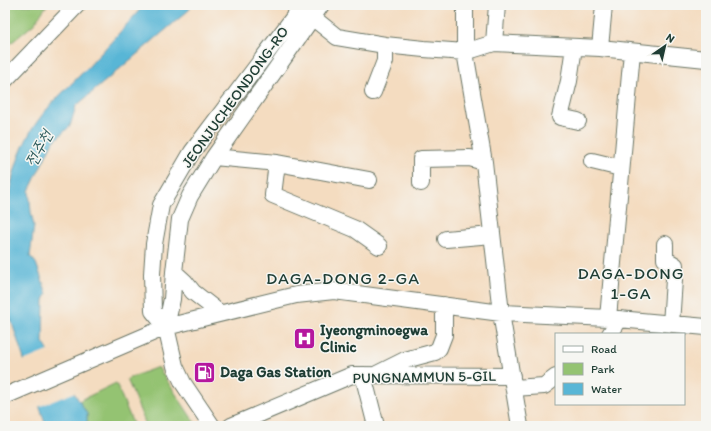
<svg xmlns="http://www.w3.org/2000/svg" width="711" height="431" font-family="Itim,'Poor Story',sans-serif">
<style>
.green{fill:#94c372;stroke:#5a8053}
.water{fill:#58b6d6;stroke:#3c7a85}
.pier{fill:#f4dcc0}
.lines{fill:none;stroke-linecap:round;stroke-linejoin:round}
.minor-casing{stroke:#6a7565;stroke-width:18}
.minor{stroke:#fff;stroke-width:16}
.labels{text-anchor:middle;stroke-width:3;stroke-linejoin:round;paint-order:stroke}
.street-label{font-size:15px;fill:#1f3d34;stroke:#f6f6f2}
.poi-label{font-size:15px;font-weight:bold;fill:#1f3d34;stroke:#f6f6f2;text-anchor:start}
.water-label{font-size:16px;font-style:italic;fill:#2d5b5c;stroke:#f6f6f2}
.quarter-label{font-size:17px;letter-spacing:1px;fill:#1f3d34;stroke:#f6f6f2}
</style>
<rect width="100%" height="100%" fill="#f6f6f2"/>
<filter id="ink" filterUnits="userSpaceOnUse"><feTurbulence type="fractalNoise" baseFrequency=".025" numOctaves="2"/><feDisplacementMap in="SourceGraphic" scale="8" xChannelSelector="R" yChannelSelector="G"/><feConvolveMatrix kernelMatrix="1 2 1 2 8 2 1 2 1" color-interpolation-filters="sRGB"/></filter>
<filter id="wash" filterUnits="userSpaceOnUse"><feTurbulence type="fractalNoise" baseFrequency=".012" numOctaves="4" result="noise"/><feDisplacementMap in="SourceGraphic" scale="16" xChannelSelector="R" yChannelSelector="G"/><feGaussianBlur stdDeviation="0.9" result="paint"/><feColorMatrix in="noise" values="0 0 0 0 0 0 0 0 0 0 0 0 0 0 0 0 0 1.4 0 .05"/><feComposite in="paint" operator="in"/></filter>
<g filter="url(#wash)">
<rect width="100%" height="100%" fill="#f4dcc0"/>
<path class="green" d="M5,5h42l-13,19 -29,24z
M158,367l39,59h-50l-1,-1 -19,-46z
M116,383l18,43h-47v-12l-8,-13z"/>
<path class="water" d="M144,5h48l-3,5 -113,96 -6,20 -18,17 -23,48 2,21 3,14 -4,30 6,7 11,31 -3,6 -1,42 44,72v12h-41l-39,-118c-2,-17 -2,-34 -2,-51 0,-44 4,-88 26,-126 15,-25 38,-44 58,-65 19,-20 37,-41 55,-61z"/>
<path class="pier" d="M50,350l26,42 -38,15 -15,-46z"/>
</g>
<g filter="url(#ink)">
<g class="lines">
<defs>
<path id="minor" d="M465,5v47l19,110 17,151 19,113
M312,17l25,20 48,8 39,4 41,3 29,-9 106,5 106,11
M494,43l3,-38
M574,47l-5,34 -9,36 18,4
M600,48l4,-43
M5,80l72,-75
M373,92l12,-31v-16
M214,157l63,6 92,17
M592,161l29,7
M277,163l-4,32 82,34 24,17
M421,183v-24l49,-1 14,4
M446,239l46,-4
M665,244v15l10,6 -4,59
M174,272l11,10 8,10 27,21
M608,318l24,-266
M166,327l-13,-16 -1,-37 2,-30 7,-39 31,-53 111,-147
M610,334l9,-14
M377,374l28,-14 30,-8 4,-4 5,-13v-30
M363,375l13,51
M514,388l30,-2 12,-9
M5,396l161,-69 130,-32 38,-4 167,22 107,5 98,9
M212,426l-29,-43 -8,-17 -9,-39 6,-28 2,-27 6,-53 10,-23 24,-39 107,-152
M231,426l121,-51 160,1"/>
</defs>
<use href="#minor" class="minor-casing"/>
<use href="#minor" class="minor"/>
</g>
</g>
<defs>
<symbol id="hospital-square" viewBox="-11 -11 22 22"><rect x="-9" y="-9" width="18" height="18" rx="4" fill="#b5179e" stroke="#f6f6f2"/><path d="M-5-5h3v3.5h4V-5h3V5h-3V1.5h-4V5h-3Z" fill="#fff"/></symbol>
<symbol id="fuel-square" viewBox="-11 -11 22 22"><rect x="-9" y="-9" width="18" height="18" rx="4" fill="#b5179e" stroke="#f6f6f2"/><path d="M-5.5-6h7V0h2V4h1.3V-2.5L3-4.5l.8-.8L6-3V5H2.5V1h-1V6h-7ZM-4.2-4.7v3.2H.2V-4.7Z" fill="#fff"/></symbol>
</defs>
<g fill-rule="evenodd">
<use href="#hospital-square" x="292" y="326" width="25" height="25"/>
<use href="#fuel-square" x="192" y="360" width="25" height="25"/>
</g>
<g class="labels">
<g class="street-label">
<text transform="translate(235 97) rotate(-54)" y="5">JEONJUCHEONDONG-RO</text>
<text transform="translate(424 377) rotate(-1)" y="5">PUNGNAMMUN 5-GIL</text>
</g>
<g class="poi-label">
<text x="320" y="335">Iyeongminoegwa<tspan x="320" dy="17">Clinic</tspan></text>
<text x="220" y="377">Daga Gas Station</text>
</g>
<g class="water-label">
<text transform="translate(38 148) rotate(-61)" y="6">전주천</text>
</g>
<g class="quarter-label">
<text x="631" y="279">DAGA-DONG<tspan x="631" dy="20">1-GA</tspan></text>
<text x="343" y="284">DAGA-DONG 2-GA</text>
</g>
</g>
<rect width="711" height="431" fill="none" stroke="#f6f6f2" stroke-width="20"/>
<rect x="555" y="333" width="130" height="72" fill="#f6f6f2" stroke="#a0aca6"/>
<rect x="563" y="346" width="20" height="6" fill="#ffffff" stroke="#a0aca6"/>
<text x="591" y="353" font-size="12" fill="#1f3d34">Road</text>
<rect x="563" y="363" width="20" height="12" fill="#94c372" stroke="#a0aca6"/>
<text x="591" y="373" font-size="12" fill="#1f3d34">Park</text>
<rect x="563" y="383" width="20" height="12" fill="#58b6d6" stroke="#a0aca6"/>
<text x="591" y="393" font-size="12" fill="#1f3d34">Water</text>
<g transform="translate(665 46) rotate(34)" stroke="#f6f6f2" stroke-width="3" paint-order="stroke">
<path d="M0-3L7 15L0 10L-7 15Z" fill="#1f3d34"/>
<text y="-6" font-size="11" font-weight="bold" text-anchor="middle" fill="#1f3d34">N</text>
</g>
</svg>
